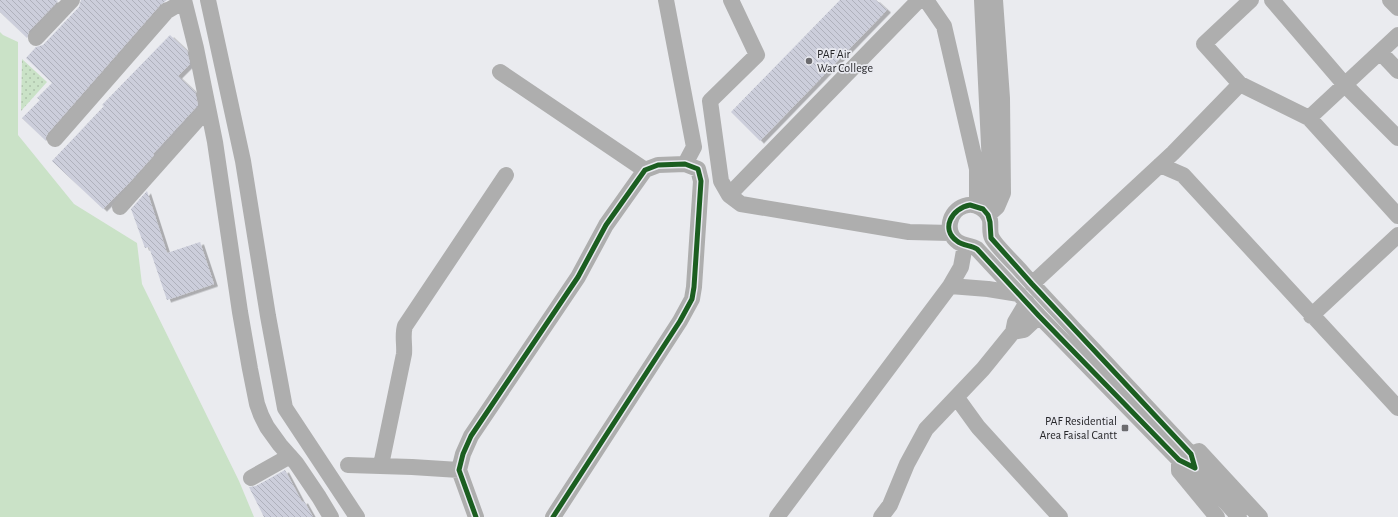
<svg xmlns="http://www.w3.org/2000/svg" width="1398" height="517" font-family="'Alegreya Sans',sans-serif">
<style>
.green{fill:#cae2c7}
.park{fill:url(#park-dots)}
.building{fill:url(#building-back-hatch);filter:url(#shadow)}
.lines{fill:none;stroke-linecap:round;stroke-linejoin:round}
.minor{stroke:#aeaeae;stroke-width:16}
.cycleway-casing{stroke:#e9eaf0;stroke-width:8}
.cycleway{stroke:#1b5e20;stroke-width:5}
.poi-dot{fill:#6b6b6e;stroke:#e9eaf0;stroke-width:1.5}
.labels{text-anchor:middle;stroke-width:3.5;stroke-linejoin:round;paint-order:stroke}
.poi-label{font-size:12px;fill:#262629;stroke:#e9eaf0;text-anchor:start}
</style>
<defs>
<pattern id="park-dots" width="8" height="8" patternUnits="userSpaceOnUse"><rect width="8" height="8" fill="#cae2c7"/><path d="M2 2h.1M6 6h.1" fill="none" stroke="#adc2ab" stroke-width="1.8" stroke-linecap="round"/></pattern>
<pattern id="building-back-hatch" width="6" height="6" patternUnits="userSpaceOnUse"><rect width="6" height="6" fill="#cccedb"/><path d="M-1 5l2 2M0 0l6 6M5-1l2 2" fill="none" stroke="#afb1bc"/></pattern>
<filter id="shadow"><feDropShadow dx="4" dy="2.5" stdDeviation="0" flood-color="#0004"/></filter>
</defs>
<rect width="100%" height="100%" fill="#eaebef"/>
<path class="green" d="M0,32l3,3 15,7v93l56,69 63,39 5,41 97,197 15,36h-254z"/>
<path class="park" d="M22,59l25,23 -26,29z"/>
<path class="building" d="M0,0h56l2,1 -29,30 -2,7 -27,-26z
M81,0h86l-7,5 -112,128 -2,4v4l-24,-23 18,-18 -3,-2 15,-15 -26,-25 10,-11 7,-2 36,-38z
M840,0h36l11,10 -127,131 -29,-29z
M170,35l17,16 3,13 -12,12 17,16 3,13 -45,49 1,1 -26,29 -25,25 -51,-48 52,-55 -2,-1z
M147,191l20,62 33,-11 14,42 -47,16 -18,-53 -4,1 -14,-39z
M285,470l17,32 2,-1 9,16h-49l-15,-30 7,-1z"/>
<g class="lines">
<path class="minor" d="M184,0l12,48 19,94 25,170 10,57 7,35 4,11 6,12 13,18 16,18 23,34 12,20
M208,0l35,161 25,155 17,92 72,109
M666,0l28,147 -9,17
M731,0l26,55 -47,46 11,80 8,14 12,9 168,28 42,1
M926,0l18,26 33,143v37
M982,0l9,186 -8,23
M1251,0l-47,44 36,40 69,34 89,98
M1272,0l73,85 53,53
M1390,0l8,8
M36,38l36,-38
M1380,52l18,19
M500,72l145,98
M1309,118l89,-83
M55,139l112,-128 17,-10
M1160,165l23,10 215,233
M729,195l190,-195
M120,207l88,-99
M988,215l9,-8 6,-14 -1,-95 -7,-98
M1032,284l141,-131 67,-69
M950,286l38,3 31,5
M1311,316l87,-81
M1013,332l11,-2 15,-14
M957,398l21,29 82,90
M1191,454l8,-3 61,66
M1179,460v11l38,46
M348,465l64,2 47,3
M381,465l23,-111c1,-9 -2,-19 1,-28l101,-151
M1195,468l-16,-8 -140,-144 -62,-67c-6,-4 -13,-3 -19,-7 -14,-10 -9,-31 6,-36 11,-4 23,3 26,14 1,6 -1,13 2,18 4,8 21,24 28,32 18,21 37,40 55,60 39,41 77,83 116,124l4,14 44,49
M251,478l39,-22
M476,517l-17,-47 4,-16 8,-18 107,-159 28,-52 39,-55 13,-5 27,-1 13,5 3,12 -7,106 -2,12 -12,22 -127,196
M777,517l173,-231 11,-19 4,-22
M881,517l9,-12 17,-41 19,-35 57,-60 30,-37 2,-10 12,-20"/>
<defs>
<path id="cycleway" d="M970,205l13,4 5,6 2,7 1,16 41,46 159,170 4,14 -16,-8 -140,-144 -62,-67c-6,-4 -14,-3 -20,-8 -17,-12 -5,-33 13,-36z
M476,517l-17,-47 4,-16 8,-18 107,-159 28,-52 39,-55 13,-5 27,-1 13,5 3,12 -7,106 -2,12 -12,22 -127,196"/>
</defs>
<use href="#cycleway" class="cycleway-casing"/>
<use href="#cycleway" class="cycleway"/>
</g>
<g class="poi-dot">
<circle cx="809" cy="61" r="4"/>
<rect x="1121" y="424" width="8" height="8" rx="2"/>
</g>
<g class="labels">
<g class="poi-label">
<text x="817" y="58">PAF Air<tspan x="817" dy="14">War College</tspan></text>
<text x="1117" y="425" text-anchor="end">PAF Residential<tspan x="1117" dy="14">Area Faisal Cantt</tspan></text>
</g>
</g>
</svg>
